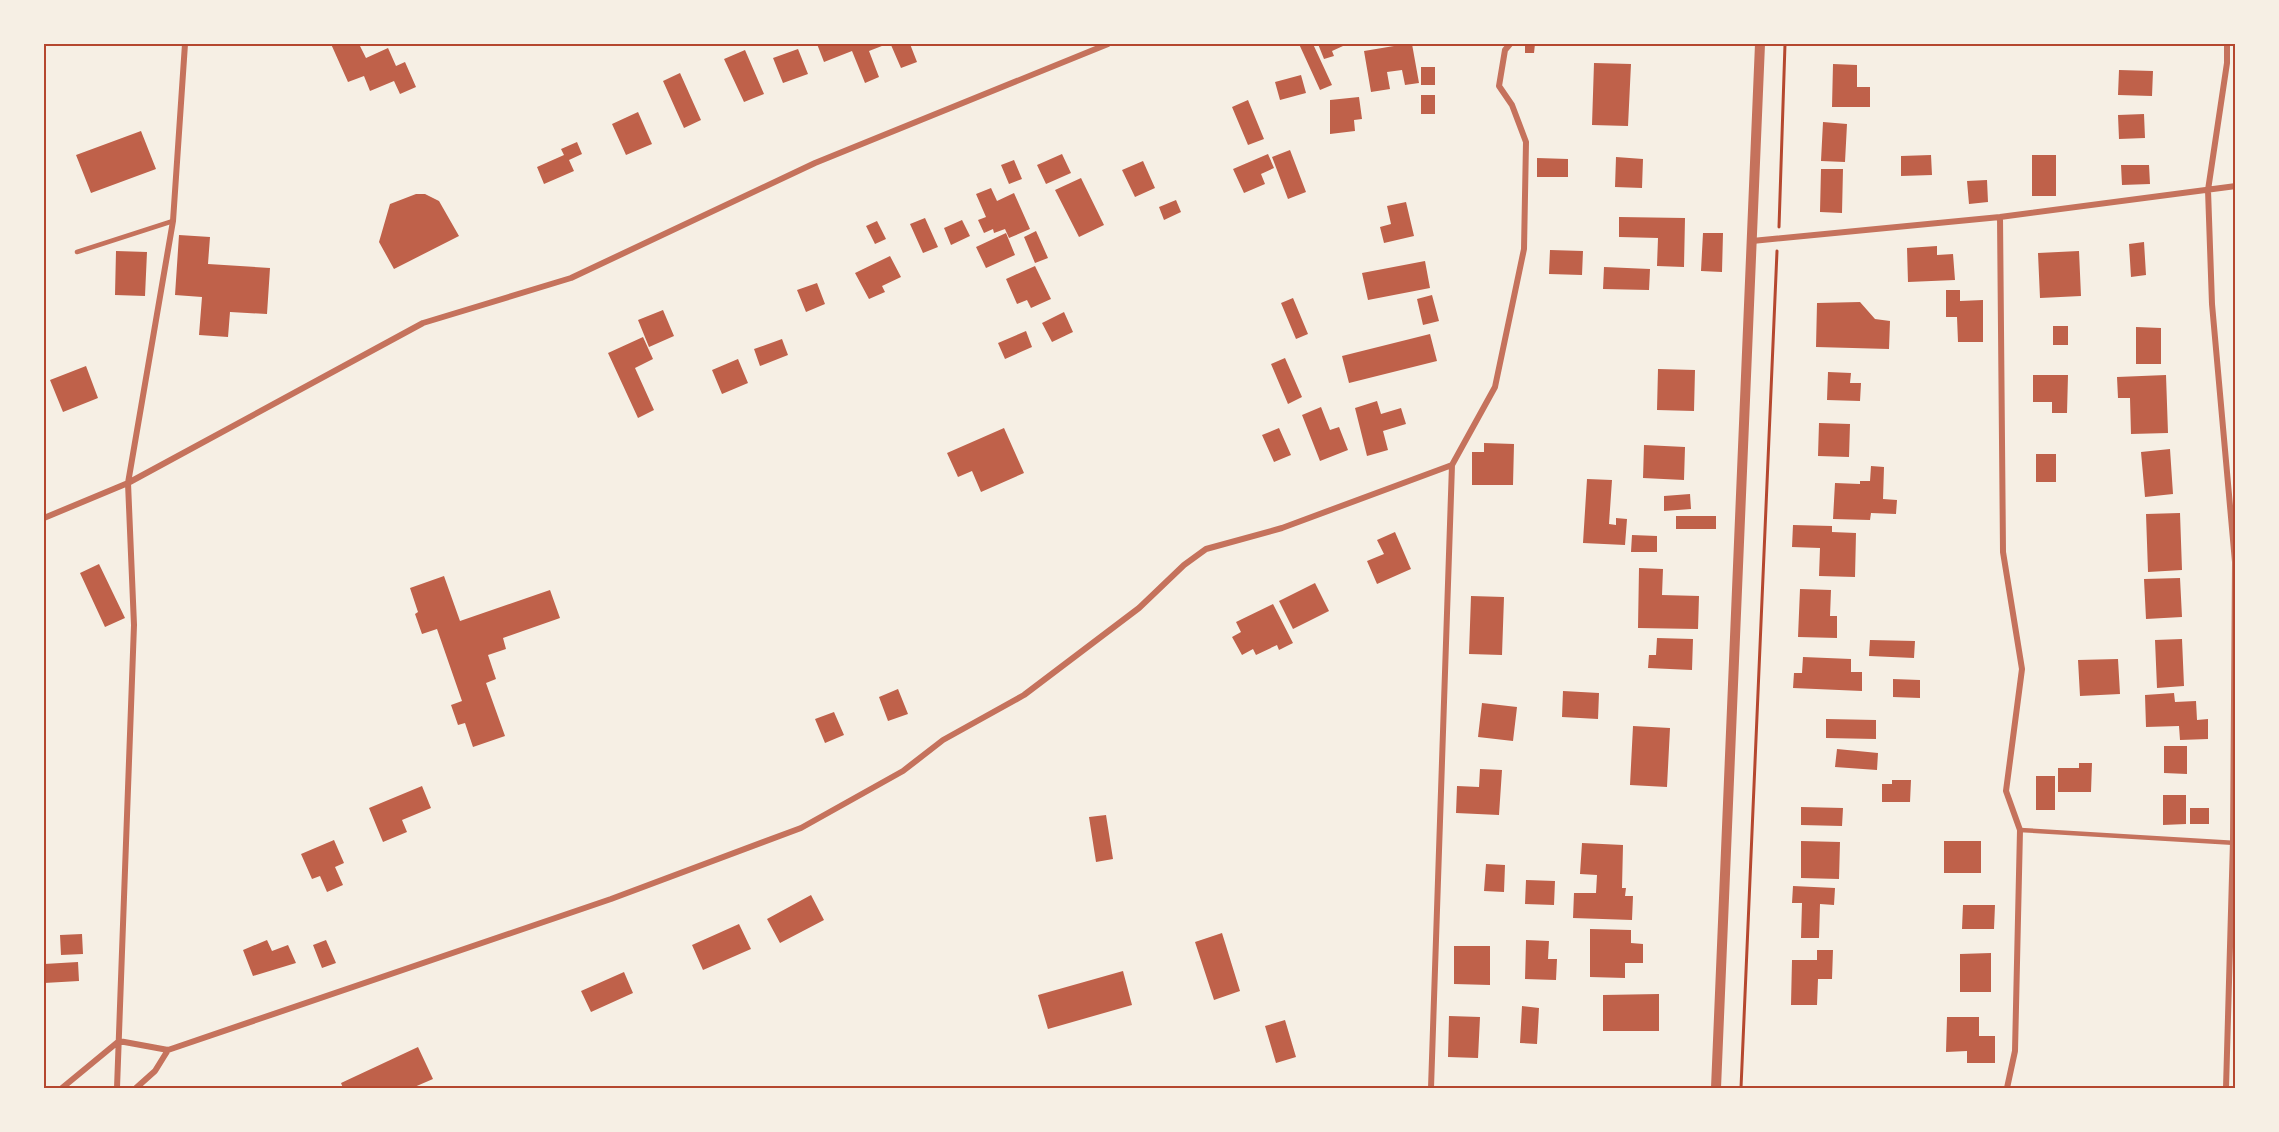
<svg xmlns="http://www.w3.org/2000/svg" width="2279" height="1132" font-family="Literata,serif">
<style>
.building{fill:#bf614a}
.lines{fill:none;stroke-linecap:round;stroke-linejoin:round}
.path{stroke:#b5482f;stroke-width:3}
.service{stroke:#c5725c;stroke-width:4.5}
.minor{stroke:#c5725c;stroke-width:6}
.tertiary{stroke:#c5725c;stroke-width:10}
.neatline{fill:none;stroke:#b5482f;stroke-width:2}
</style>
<rect width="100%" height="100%" fill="#f6efe4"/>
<path class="building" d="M331,44h28l7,14 22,-10 8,18 9,-4 11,25 -16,7 -6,-13 -24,10 -6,-15 -16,6z
M817,44h70l-18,7 10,26 -14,6 -13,-32 -28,11z
M910,44l7,18 -16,6 -10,-23z
M1299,44h14l19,41 -12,5z
M1318,44h24l1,2 -11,5 2,5 -10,3z
M1406,44h6l7,39 -14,2 -3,-15 -15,2 3,17 -19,3 -7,-41z
M1525,44h10l-1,9h-9z
M798,49l10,25 -25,9 -10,-25z
M745,50l19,44 -20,8 -20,-43z
M1594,63l37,1 -3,62 -36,-1z
M1833,64l24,1v22h13v20h-38z
M1421,67h14v18h-14z
M2119,70l34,1 -1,25 -34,-1z
M680,73l21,47 -17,8 -21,-47z
M1301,75l5,18 -26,7 -5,-18z
M1421,95h14v19h-14z
M1359,97l3,22 -8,1 1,11 -25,3v-34z
M1248,100l16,39 -16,6 -16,-38z
M638,112l14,32 -26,11 -14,-31z
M2144,114l1,24 -26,1 -1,-24z
M1823,122l24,2 -2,38 -24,-1z
M141,131l15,38 -65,24 -15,-38z
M577,142l5,12 -13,6 5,11 -30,13 -7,-17 27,-12 -3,-6z
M1290,150l16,42 -18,7 -16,-42z
M1062,154l9,19 -25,11 -9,-19z
M1268,154l6,14 -13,6 4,10 -21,9 -11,-24z
M1931,155l1,20 -31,1v-20z
M2032,155h24v41h-24z
M1616,157l27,2 -1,29 -27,-1z
M1537,158l31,1v18h-31z
M1014,160l8,19 -13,5 -8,-19z
M1143,161l12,27 -20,9 -13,-27z
M2121,165h28l1,19 -28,1z
M1821,169h22l-1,44 -22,-1z
M1081,178l23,47 -25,12 -24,-47z
M1987,180l1,22 -19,2 -2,-23z
M991,188l6,13 17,-8 16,36 -21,9 -4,-9 -11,4 -1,-4 -9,4 -6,-13 8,-3 -10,-23z
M416,194h9l14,7 20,35 -65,33 -15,-27 11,-38z
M1176,200l5,12 -17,8 -5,-13z
M1406,202l8,34 -30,7 -4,-16 11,-3 -4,-18z
M1619,217l66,1 -1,49 -27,-1 1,-28 -39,-1z
M925,218l13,29 -15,6 -13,-29z
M962,220l8,16 -19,9 -7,-17z
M877,221l9,18 -11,5 -9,-18z
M1036,231l12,27 -13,5 -11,-26z
M1006,233l9,22 -29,13 -10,-21z
M1703,233h20l-1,39 -21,-1z
M179,235l31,2 -2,27 62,4 -3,46 -37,-2 -2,25 -29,-2 3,-38 -27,-2z
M2144,242l2,33 -15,2 -2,-33z
M1937,246v9l16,-1 2,26 -47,2 -1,-34z
M1550,250l33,1 -1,24 -33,-1z
M116,251l31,1 -2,44 -30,-1z
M2079,251l2,45 -41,2 -2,-45z
M890,256l11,21 -19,9 3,6 -16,7 -14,-26z
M1425,261l5,27 -62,12 -6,-27z
M1035,266l16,33 -20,9 -4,-8 -10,4 -11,-25z
M1604,267l46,2 -1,21 -46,-1z
M817,283l8,21 -19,8 -9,-22z
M1946,290h14v11l23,-1v42h-25l-1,-25h-11z
M1432,295l7,26 -16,4 -6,-26z
M1293,298l15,36 -12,5 -15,-36z
M1860,302l15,17 15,2 -1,28 -73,-2 1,-44z
M663,310l11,26 -25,11 -11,-27z
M1064,312l9,20 -21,10 -10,-19z
M2053,326h15v19h-15z
M2136,327l25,1v36h-25z
M1026,331l6,16 -27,12 -7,-16z
M1430,334l7,27 -88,22 -7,-27z
M643,337l10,22 -18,9 19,42 -16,8 -30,-65z
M782,339l6,16 -28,11 -6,-17z
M1285,358l17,39 -14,7 -17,-40z
M738,359l10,24 -26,11 -10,-24z
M86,366l12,32 -35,14 -13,-32z
M1658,369l37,1 -1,41 -37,-1z
M1828,372l23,1 -1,10h11l-1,18 -33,-1z
M2033,375h35l-1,38h-15v-11h-19z
M2166,375l2,58 -37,1 -1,-36h-12l-1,-21z
M1377,401l4,13 20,-6 5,16 -23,7 5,19 -21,6 -12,-48z
M1321,407l9,23 9,-3 9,23 -28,11 -18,-46z
M1819,423l31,1 -1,33 -31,-1z
M1004,428l20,45 -43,19 -9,-21 -14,6 -11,-24z
M1279,428l12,27 -17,7 -12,-27z
M1484,443l30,1 -1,41h-41v-33h12z
M1644,445l41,2 -1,33 -41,-2z
M2170,449l3,45 -28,3 -4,-45z
M2036,454h20v28h-20z
M1871,466l13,1 -1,32 14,1 -1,14 -25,-1 -1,7 -37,-1 2,-36 25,1v-3h10z
M1587,479l25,1 -3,44 7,1v-7l11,1 -2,26 -42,-2z
M1690,494l1,15 -27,2v-15z
M2180,513l2,57 -34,2 -2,-58z
M1676,516h40v13h-40z
M1793,525l39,1v6l24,1 -1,44 -36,-1 1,-28 -28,-1z
M1395,532l16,37 -34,15 -10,-23 17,-7 -7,-14z
M1632,535l25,1v16h-26z
M99,564l26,54 -20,9 -25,-54z
M1639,568l24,1 -1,26 37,1 -1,33 -60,-1z
M444,576l16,45 90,-31 10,28 -57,20 3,11 -18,6 8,24 -10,4 19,53 -32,11 -8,-24 -7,2 -7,-20 11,-4 -25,-72 -15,5 -7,-20 3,-2 -8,-24z
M2180,578l2,39 -36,2 -2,-40z
M1315,583l14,28 -36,18 -14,-28z
M1800,589l31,1 -1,26h7v22l-39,-1z
M1471,596l33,1 -2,58 -33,-1z
M1273,604l20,39 -14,7 -2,-5 -21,10 -3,-6 -11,6 -10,-18 9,-5 -5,-10z
M1657,638l36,1 -1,31 -44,-2 1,-13h7z
M2182,639l2,47 -27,2 -2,-48z
M1870,640l45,1 -1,17 -45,-2z
M1803,657l48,2v13h11v19l-69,-3 1,-15h8z
M2118,659l2,35 -40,2 -2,-36z
M1893,679l27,1v18l-27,-1z
M898,689l10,25 -20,7 -9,-24z
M1563,691l36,2 -1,26 -36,-2z
M2174,693l1,9 21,-1 1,19 11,-1v20l-28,1 -1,-14 -33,1 -1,-32z
M1482,703l35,4 -4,34 -35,-4z
M834,712l10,23 -19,8 -10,-24z
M1826,719l50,1v19l-50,-1z
M1633,726l37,2 -3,59 -37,-2z
M2164,746h23v28l-23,-1z
M1837,749l41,4 -1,17 -42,-3z
M2079,763h13l-1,29h-33v-24h21z
M1480,769l22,1 -3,45 -43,-2 1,-27 22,1z
M2036,776h19v34h-19z
M1892,780h19l-1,22h-28v-18h10z
M422,786l9,22 -29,12 5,12 -24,10 -14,-34z
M2163,795h23v29l-23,1z
M1801,807l42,1 -1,18 -41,-1z
M2190,808h19v16h-19z
M1106,815l7,44 -17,3 -7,-45z
M334,840l10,23 -9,4 8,18 -16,7 -7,-16 -8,3 -11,-25z
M1801,841l39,1 -1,37 -38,-1z
M1944,841h37v32h-37z
M1582,843l41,2 -1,43h4l-1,8h8l-1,24 -59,-2 1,-25h22l1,-18 -17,-1z
M1486,864l19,1 -1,27 -20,-1z
M1526,880l29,1 -1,24 -29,-1z
M1793,886l42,2 -1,17 -14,-1 -1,34h-18l1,-35h-10z
M811,895l13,25 -44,23 -13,-24z
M1963,905h32l-1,24h-32z
M739,924l12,25 -48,21 -11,-25z
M1590,929l41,1v13l12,1v19h-18v15l-35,-1z
M1222,933l18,58 -26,9 -19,-58z
M82,934l1,20 -22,1 -1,-20z
M267,940l5,11 16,-6 8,18 -43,13 -10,-26z
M326,940l10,23 -14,5 -9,-23z
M1526,940l23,1 -1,18h9l-1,21 -31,-1z
M1454,946h36v39l-36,-1z
M1817,950h16l-1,29h-14l-1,26h-26l1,-45h25z
M1991,953v39h-31v-38z
M78,962l1,19 -35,2v-19z
M1123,971l9,34 -84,24 -10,-34z
M624,972l9,21 -42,19 -10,-21z
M1659,994v37h-56v-36z
M1522,1006l17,2 -2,36 -17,-1z
M1449,1016l31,1 -2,41 -30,-1z
M1947,1017h32v19h16v27h-28v-12l-21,1z
M1285,1020l11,37 -20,6 -11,-37z
M418,1047l15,32 -21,9h-69l-2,-5z"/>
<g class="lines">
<path class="path" d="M1779,227l6,-183
M1741,1088l36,-837"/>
<path class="service" d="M77,252l96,-31
M2020,830l216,13"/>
<path class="minor" d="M2000,217l3,335 19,117 -16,122 14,39 -5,221 -8,37
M1752,241l248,-24 236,-31
M44,518l84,-35 295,-160 148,-45 244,-115 293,-119
M62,1088l57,-47 49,9 443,-151 190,-71 102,-57 40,-31 81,-45 115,-87 45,-43 22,-16 76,-21 170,-63
M117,1088l17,-463 -6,-142 45,-262 12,-177
M136,1088l19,-17 13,-21
M1431,1088l21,-623 43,-78 29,-138 2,-107 -14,-37 -13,-19 6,-36 5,-6
M2226,1088l7,-247 2,-279 -23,-258 -4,-114 19,-127v-19"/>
<path class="tertiary" d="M1716,1088l44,-1044"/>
</g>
<rect width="2279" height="1132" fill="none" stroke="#f6efe4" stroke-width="90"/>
<rect x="45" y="45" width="2189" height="1042" class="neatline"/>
</svg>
